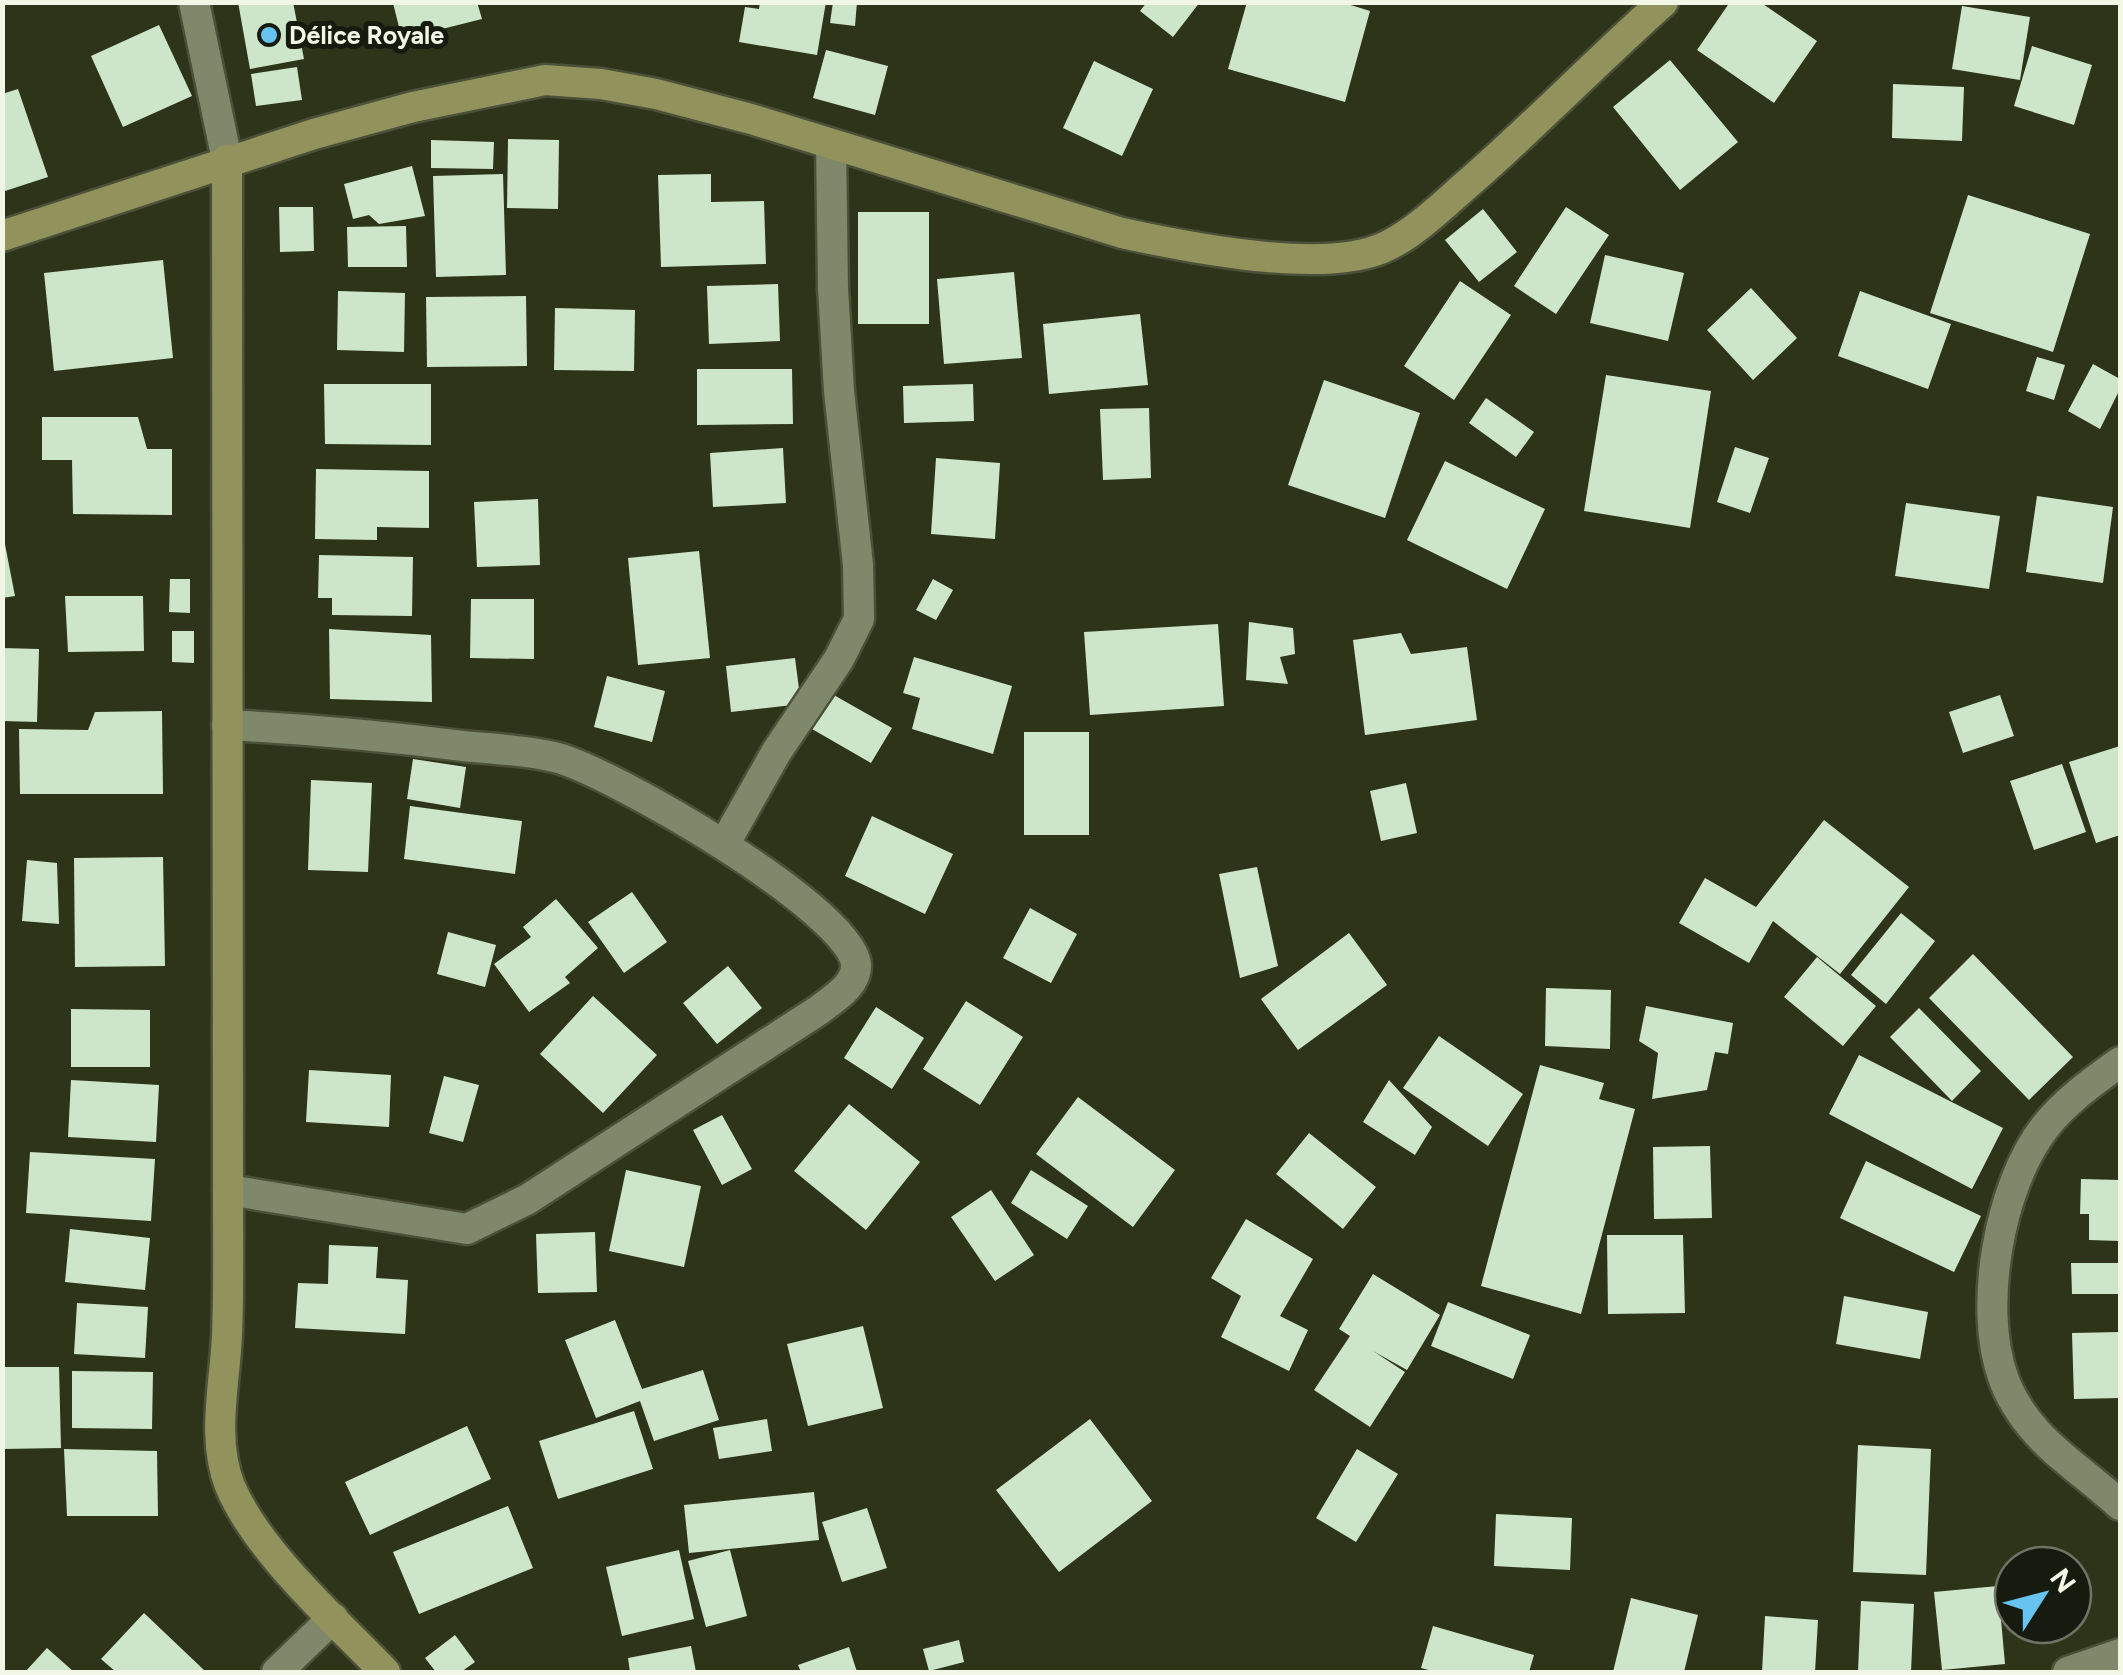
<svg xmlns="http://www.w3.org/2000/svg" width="2123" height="1675" font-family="Figtree,sans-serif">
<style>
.building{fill:#cde6ca}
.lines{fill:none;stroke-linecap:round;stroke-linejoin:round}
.street-casing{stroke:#4b5039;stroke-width:35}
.secondary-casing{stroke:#4b5039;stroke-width:35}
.street{stroke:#7f886a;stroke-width:30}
.secondary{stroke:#92925c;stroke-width:30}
.poi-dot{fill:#67c4f0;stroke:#171b0f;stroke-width:4}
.labels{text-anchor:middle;stroke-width:10;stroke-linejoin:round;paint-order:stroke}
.poi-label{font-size:25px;font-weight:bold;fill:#f1f6e5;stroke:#171b0f;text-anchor:start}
</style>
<rect width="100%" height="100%" fill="#2e341a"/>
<path class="building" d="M238,2h55l11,57 -54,10z
M477,2l5,17 -80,20 -9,-36z
M760,2h66l-9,53 -78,-13 6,-35 14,2z
M833,2h24l-2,24 -25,-3z
M1147,2h53l-27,35 -33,-26z
M1247,2h94l29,9 -25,91 -117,-33z
M1730,2h30l57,39 -43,62 -77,-53z
M1962,6l68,11 -10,63 -68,-11z
M159,25l33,71 -69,31 -32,-71z
M2032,46l60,19 -18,60 -60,-19z
M826,50l62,16 -13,49 -62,-17z
M1670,60l68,82 -58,48 -67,-83z
M1094,61l59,28 -31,67 -59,-28z
M297,67l5,33 -46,6 -5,-32z
M1893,84l71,3 -2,54 -70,-3z
M18,89l30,88 -46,15v-98z
M508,139l51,1 -1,69 -51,-1z
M431,140l63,2 -1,27 -62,-1z
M412,166l13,50 -46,8 -10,-9 -16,4 -9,-35z
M503,174l3,101 -70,2 -3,-101z
M711,174v28l53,-1 2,63 -105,3 -3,-92z
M1968,195l122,39 -37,118 -123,-39z
M279,207h34l1,44 -34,1z
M1566,207l43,28 -53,79 -42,-28z
M1483,209l34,43 -38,30 -34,-42z
M858,212h71v112h-71z
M406,226l1,41h-59l-1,-40z
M1605,255l79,18 -16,68 -78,-18z
M163,260l10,98 -119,13 -10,-98z
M1014,272l8,86 -78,6 -7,-85z
M1460,281l51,34 -57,85 -50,-34z
M778,284l2,57 -71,3 -2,-58z
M1751,288l46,50 -44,42 -46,-50z
M338,291l67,2 -1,59 -67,-2z
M1860,291l91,33 -23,65 -90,-33z
M526,296l1,70 -100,1 -1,-70z
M555,308l80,2 -1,61 -80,-1z
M1140,314l8,71 -99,9 -6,-70z
M2037,357l28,8 -11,35 -28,-9z
M2093,364l27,15v10l-20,40 -32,-18z
M697,369h95l1,55 -96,1z
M1606,375l105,16 -21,137 -106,-17z
M1324,380l96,33 -35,105 -97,-33z
M324,384h107v61l-106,-1z
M973,384l1,37 -70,2 -1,-37z
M1486,398l48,34 -18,25 -47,-34z
M1149,408l2,70 -48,2 -3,-71z
M42,417h96l9,32h25v66l-99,-1 -1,-54h-30z
M1735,447l34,11 -19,55 -33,-11z
M783,448l3,55 -73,4 -3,-54z
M936,458l64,5 -5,76 -64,-5z
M1445,461l100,48 -38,80 -100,-49z
M316,469l113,2v57l-52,-1v13l-62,-1z
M2037,496l76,11 -10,76 -77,-11z
M538,499l2,66 -63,2 -3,-65z
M1906,503l94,13 -11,73 -94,-13z
M2,529l13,67 -13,2z
M699,551l11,107 -72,7 -10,-107z
M319,555l94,2 -1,59 -80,-1v-17h-14z
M170,579h20v34l-21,-1z
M933,579l20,11 -17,30 -20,-10z
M65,596h78l1,55 -76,1z
M471,599h63v60l-64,-1z
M1249,622l44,6 2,26 -15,3 8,27 -42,-4z
M1218,624l6,82 -134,9 -6,-83z
M329,629l102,6 1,67 -102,-3z
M172,631h22v32l-22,-1z
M1401,633l10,21 56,-7 10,73 -112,15 -12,-95z
M2,648l37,1 -2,73 -35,-1z
M914,657l98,29 -19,68 -81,-25 8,-31 -17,-5z
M795,658l6,46 -70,8 -5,-46z
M607,676l58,15 -13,51 -58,-15z
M832,694l60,34 -21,35 -59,-34z
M2000,695l14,41 -51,17 -14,-41z
M162,711l1,83h-143l-1,-65 69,1 7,-18z
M1024,732h65v103h-65z
M2120,746v89l-24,8 -27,-81z
M413,759l53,8 -6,41 -53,-9z
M2062,764l24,68 -52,18 -24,-69z
M311,780l61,3 -4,89 -60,-2z
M1406,783l11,50 -36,8 -11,-50z
M410,806l112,15 -7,53 -111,-15z
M872,816l81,38 -28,60 -80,-38z
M1824,820l85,67 -69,87 -67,-53 -24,42 -70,-40 26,-45 51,29z
M163,857l2,109 -90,1 -1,-109z
M27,860l30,3 2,61 -37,-3z
M1257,867l21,99 -38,12 -21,-104z
M632,892l35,50 -43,31 -36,-51z
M556,899l42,49 -33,29 5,6 -41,29 -35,-48 37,-27 -8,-10z
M1030,908l47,26 -26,49 -48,-25z
M1901,913l34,28 -49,63 -35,-29z
M448,932l48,13 -11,42 -48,-13z
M1349,933l38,52 -89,65 -37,-51z
M1973,954l100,103 -44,43 -100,-102z
M1817,957l59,49 -33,40 -59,-49z
M728,966l34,42 -45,36 -34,-41z
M1546,988l65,2 -1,59 -65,-3z
M593,996l64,59 -54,58 -63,-59z
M966,1001l57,36 -43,68 -57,-36z
M1646,1006l87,17 -5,31 -13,-2 -8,38 -55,9 6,-46 -19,-12z
M876,1007l48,31 -32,51 -48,-31z
M1919,1008l62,63 -29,30 -62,-64z
M71,1009l79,1v57h-79z
M1439,1036l84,58 -35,52 -85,-58z
M1859,1055l144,73 -31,61 -143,-75z
M1540,1065l64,18 -5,16 36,10 -54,205 -100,-28z
M309,1070l82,5 -2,52 -83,-5z
M444,1076l35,9 -16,57 -34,-9z
M71,1080l88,5 -3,57 -88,-5z
M1389,1080l43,47 -17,28 -52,-33z
M1078,1097l97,73 -42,57 -97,-73z
M849,1104l71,58 -54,68 -72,-59z
M722,1115l30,54 -30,16 -29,-55z
M1309,1133l67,54 -33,42 -67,-55z
M1710,1146l2,72 -58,1 -1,-72z
M30,1152l125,7 -4,62 -125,-8z
M1866,1161l115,55 -27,56 -114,-54z
M626,1170l75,16 -17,81 -75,-16z
M1031,1170l57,36 -21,33 -56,-36z
M2081,1179l39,1v61l-31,-1v-26h-9z
M991,1190l43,65 -39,26 -44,-64z
M1246,1219l67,40 -33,57 28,14 -19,41 -68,-34 20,-41 -30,-18z
M70,1229l80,9 -5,52 -80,-8z
M595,1232l2,60 -59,1 -2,-59z
M1607,1235h76l2,78 -77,1z
M329,1245l49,2 -2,31 32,2 -3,54 -110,-6 3,-45 30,1z
M2071,1263h49v31h-48z
M1373,1274l67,41 -33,55 -34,-19 32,21 -35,55 -56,-37 36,-54 -11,-7z
M1844,1296l84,16 -8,47 -84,-15z
M1448,1302l82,33 -17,44 -82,-33z
M77,1303l71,4 -3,51 -71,-4z
M615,1320l27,69 61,-19 16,50 -65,21 -14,-40 -44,17 -31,-78z
M863,1326l20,82 -75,18 -21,-82z
M2120,1332v66l-46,1 -2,-66z
M2,1367h57l2,81 -59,1z
M72,1371l81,1 -1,57 -80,-1z
M634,1411l19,58 -95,30 -19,-58z
M767,1419l5,32 -53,8 -6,-31z
M1090,1419l62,82 -93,71 -63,-82z
M467,1426l24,53 -121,56 -25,-53z
M1858,1445l73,4 -5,126 -73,-3z
M64,1449l93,2 1,65h-91z
M1357,1449l41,25 -42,68 -40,-24z
M814,1492l5,48 -130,13 -5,-48z
M508,1506l25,62 -114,46 -26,-62z
M867,1508l20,60 -45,14 -20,-60z
M1496,1514l76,4 -2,52 -76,-4z
M679,1550l15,69 -72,17 -16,-69z
M730,1550l17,66 -41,11 -18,-66z
M1998,1586l7,78 -63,6 -8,-78z
M1631,1598l67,17 -14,57h-71z
M1861,1601l53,3 -3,68h-53z
M144,1613l60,57 -3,2h-85l-15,-13z
M1765,1616l53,4 -3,52h-53z
M1433,1626l101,29 -5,17h-93l-15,-4z
M455,1635l20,27 -14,10h-25l-11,-14z
M959,1640l5,22 -35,9 -6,-22z
M691,1646l5,26h-66l-2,-14z
M849,1647l8,25h-56l-3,-7z
M47,1648l27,24h-49z"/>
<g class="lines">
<defs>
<path id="street" d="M194,2l33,158
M227,725c79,4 157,11 236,21 30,3 62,4 91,11 54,12 300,155 302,208 1,20 -23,34 -37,45l-291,189 -61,30 -239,-39
M725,843l52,-92 62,-92 20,-40 -1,-54 -19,-174 -6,-103 -2,-142
M2120,1062c-26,19 -55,39 -75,65 -46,59 -67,180 -42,250 5,16 19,39 31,52 19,24 62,53 86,76
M277,1672l56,-54
M2068,1672l52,-18"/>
<path id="secondary" d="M227,160l1,1030c0,48 1,96 -1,145 -2,49 -16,103 3,151 27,65 106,135 155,186
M2,236l312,-102 99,-27 132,-27 56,4 55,10 95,25 371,114c64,14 205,43 265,13 31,-15 59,-44 85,-66 65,-57 126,-120 191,-178"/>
</defs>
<use href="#street" class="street-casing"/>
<use href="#secondary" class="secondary-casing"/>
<use href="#street" class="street"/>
<use href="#secondary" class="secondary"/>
</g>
<circle class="poi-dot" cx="269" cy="35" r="10"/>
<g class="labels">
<g class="poi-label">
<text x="289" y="44">Délice Royale</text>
</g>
</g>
<rect width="2123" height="1675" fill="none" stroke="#f1f6e5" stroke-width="10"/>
<g transform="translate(2043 1595) rotate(54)"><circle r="48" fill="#171b0f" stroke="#6e7365" stroke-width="2.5"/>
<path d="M0-8L18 38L0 25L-18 38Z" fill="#67c4f0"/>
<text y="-15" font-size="28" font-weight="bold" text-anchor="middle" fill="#f1f6e5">N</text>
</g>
</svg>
